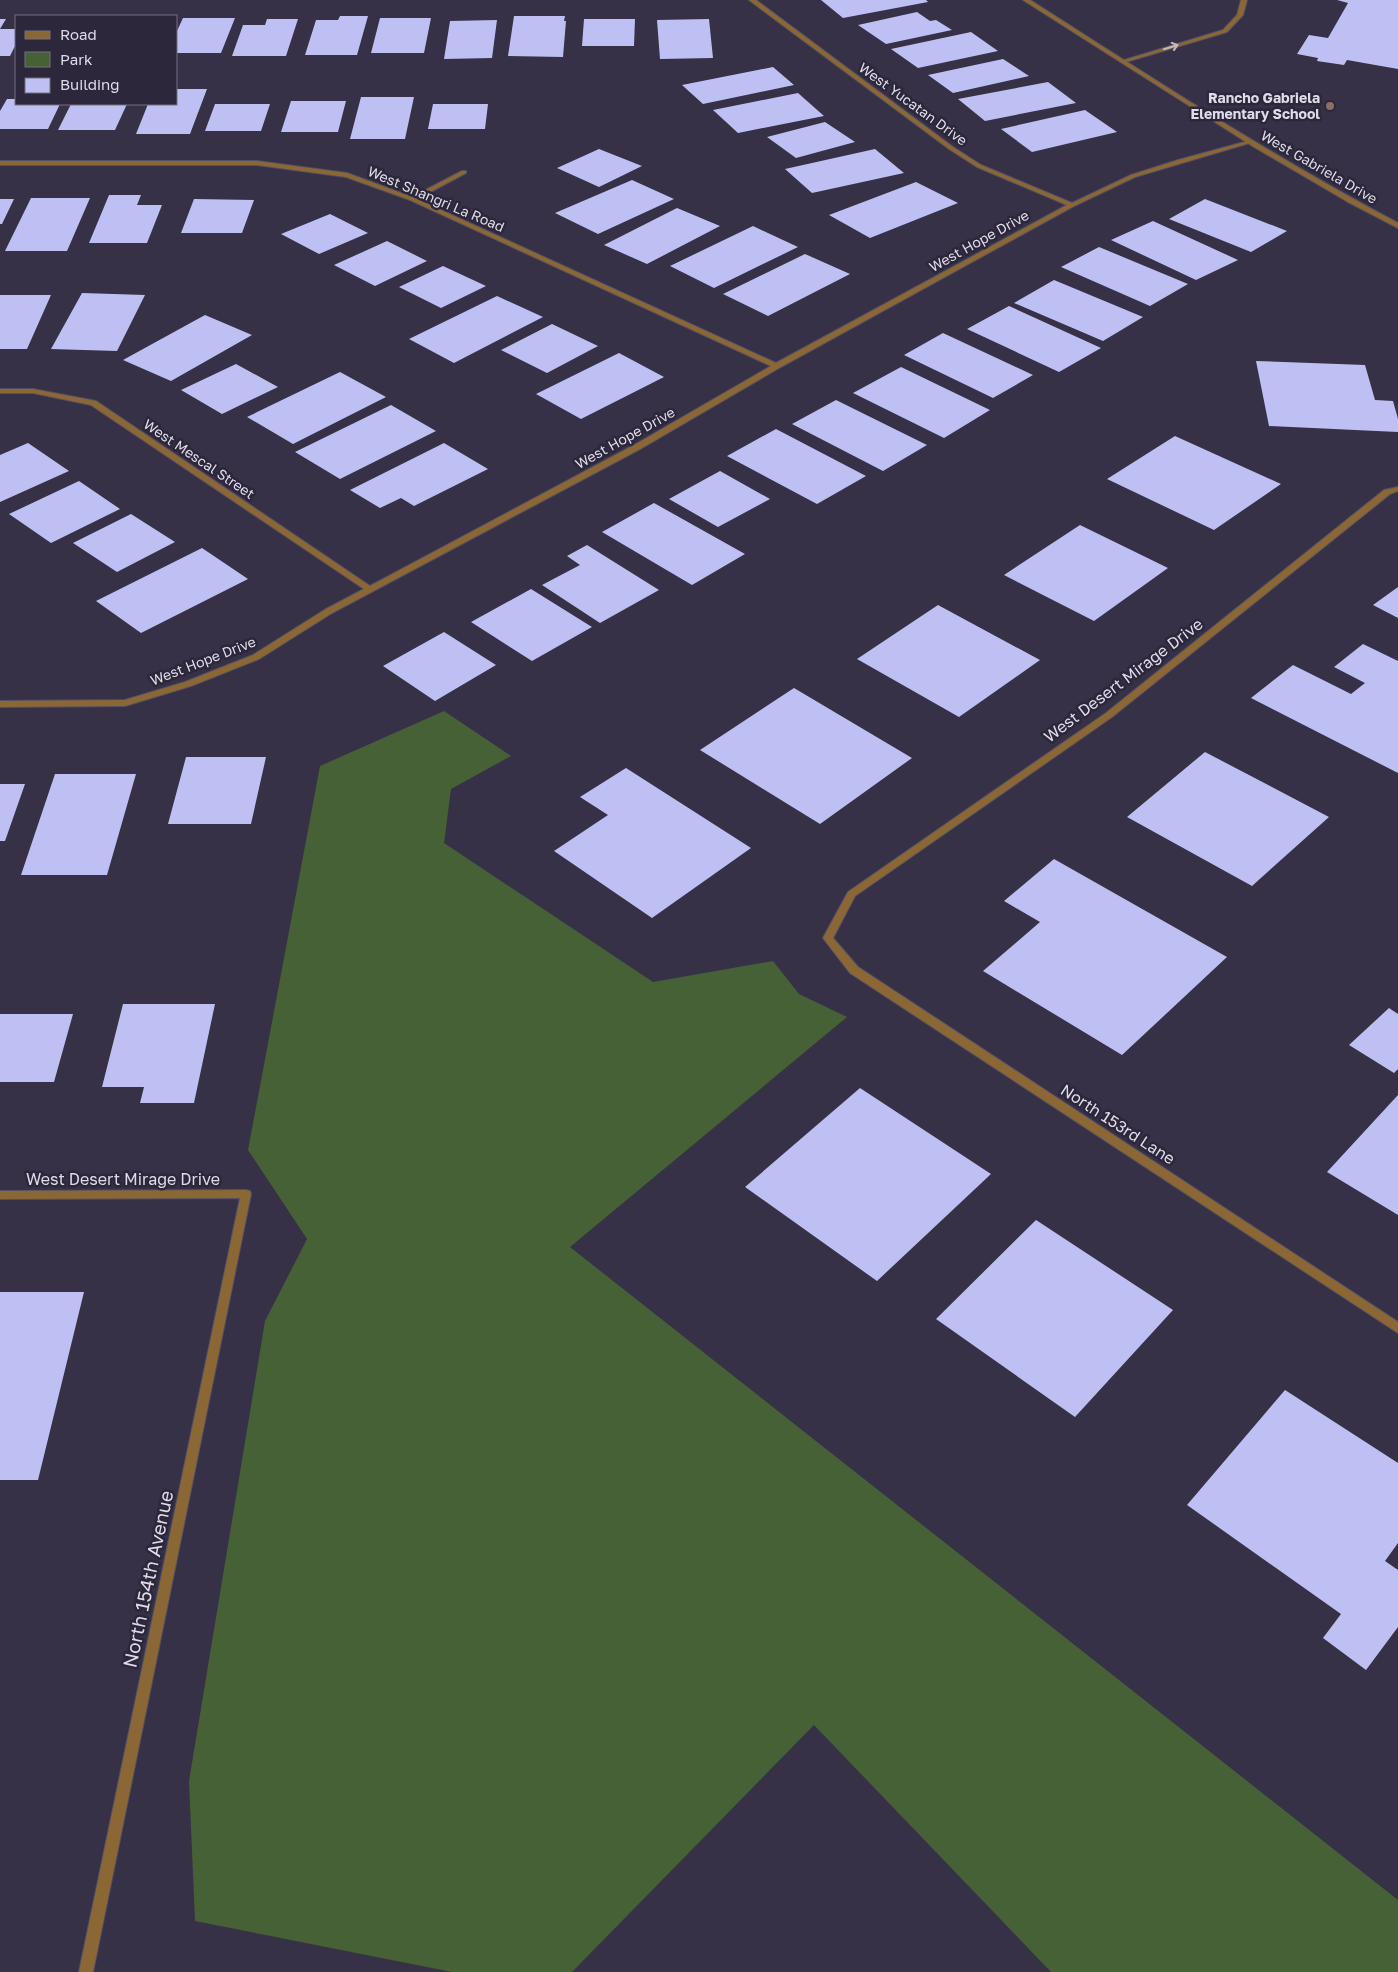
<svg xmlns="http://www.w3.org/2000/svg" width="1398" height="1972" font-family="'Golos Text',sans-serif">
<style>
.green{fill:#466135}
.building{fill:#bec0f3}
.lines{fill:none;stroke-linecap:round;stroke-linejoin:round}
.service-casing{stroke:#545064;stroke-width:2}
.minor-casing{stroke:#545064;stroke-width:2}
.tertiary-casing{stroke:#545064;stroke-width:2}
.service{fill:#8b6736;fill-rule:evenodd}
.minor{fill:#8b6736;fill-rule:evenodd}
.tertiary{fill:#8b6736;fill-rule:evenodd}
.oneway{stroke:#c6b9b4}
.education-dot{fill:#8d6e63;stroke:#2c273b;stroke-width:2}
.labels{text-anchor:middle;stroke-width:5;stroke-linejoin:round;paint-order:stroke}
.far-poi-label{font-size:14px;font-weight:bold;fill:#dfdcea;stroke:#2c273b;text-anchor:end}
.far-street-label{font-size:14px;fill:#dfdcea;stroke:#2c273b}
.street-label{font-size:16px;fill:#dfdcea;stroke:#2c273b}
.near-street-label{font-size:19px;fill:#dfdcea;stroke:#2c273b}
</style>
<rect width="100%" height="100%" fill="#363146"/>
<path class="green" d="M444,711l67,45 -60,33 -7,54 209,139 120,-21 26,33 48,23 -277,230 828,653v72h-347l-237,-247 -242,247h-120l-257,-51 -6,-140 76,-460 42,-82 -59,-89 72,-384z"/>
<path class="building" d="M821,0h105l2,2 -85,16z
M1337,0h61v69l-51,-9 -3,5 -27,-4 1,-3 -21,-4 12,-19 19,3 20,-35z
M917,12l13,9 6,-1 16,10 -66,14 -28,-19z
M340,16h28l-11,39h-52l11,-35h22z
M514,16h51l-1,5h2l-3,36 -55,-1z
M183,18h52l-14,35h-45v-20z
M380,18h51l-7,35h-53z
M0,19h6l-6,10h16v15l-6,12h-10z
M267,19h31l-12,37h-54l11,-31h22z
M584,19h51l-1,27h-52z
M709,19l4,39 -53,1 -3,-39z
M497,20l-5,38 -48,1 6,-38z
M971,32l27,19 -80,17 -27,-19z
M1003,59l26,17 -76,17 -25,-18z
M773,67l21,18 -91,19 -21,-19z
M1048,82l28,21 -91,18 -27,-22z
M176,89h31l-17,45h-54l12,-30h28z
M798,93l26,23 -86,17 -25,-23z
M361,97h53l-9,42h-55z
M7,99h9v5h44l-12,25h-48v-18z
M291,101h55l-8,31h-57z
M71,104h56l-12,26h-57z
M215,104h55l-9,27h-56z
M433,104h55l-3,25h-57z
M1085,110l32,22 -85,20 -31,-23z
M825,122l30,20 -59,16 -29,-21z
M599,149l43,17 -43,21 -42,-19z
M875,149l29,24 -92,20 -27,-24z
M632,180l42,19 -76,35 -43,-21z
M916,182l42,21 -88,35 -41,-23z
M109,195h32l-4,10h25l-15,38h-58z
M31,198h59l-23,53h-62z
M0,199h14l-12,25h-2z
M194,199l60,1 -12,33h-61z
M1205,199l82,32 -36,21 -82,-33z
M677,208l43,18 -73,38 -43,-19z
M330,214l38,19 -49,21 -38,-20z
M1153,221l85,39 -42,20 -85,-40z
M753,226l45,21 -84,41 -44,-22z
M387,241l40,20 -52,25 -41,-21z
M1099,247l89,37 -38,22 -89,-39z
M805,254l45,20 -82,42 -45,-22z
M443,266l43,20 -45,22 -42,-21z
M1054,280l89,37 -40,24 -89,-38z
M82,293l63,2 -28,56 -66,-2z
M0,295h51l-24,54h-27z
M497,296l46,21 -89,46 -45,-24z
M1009,306l92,42 -42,24 -92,-43z
M205,315l47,20 -81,46 -48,-21z
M552,324l46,22 -51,27 -46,-23z
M943,333l90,42 -40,23 -89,-43z
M619,353l45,24 -83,42 -45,-25z
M1256,361l109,4 10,35 18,1 5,18v13l-129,-6z
M236,364l42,23 -56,27 -41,-24z
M901,367l89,43 -46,28 -91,-45z
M340,372l46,25 -93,47 -46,-27z
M836,400l91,45 -44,26 -91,-47z
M391,405l45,26 -96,48 -45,-27z
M776,429l90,47 -49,28 -90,-48z
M1175,436l106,48 -67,46 -107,-51z
M28,443l41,28 -69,31v-47z
M444,443l44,26 -74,37 -13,-8 -21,10 -30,-18z
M720,471l50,28 -52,28 -49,-28z
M79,481l41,28 -69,34 -42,-29z
M654,503l91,51 -53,31 -90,-53z
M131,514l44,28 -58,30 -44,-29z
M1080,525l88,43 -74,53 -90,-46z
M587,545l72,45 -59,33 -58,-38 38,-20 -13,-9z
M202,548l46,31 -107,54 -45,-32z
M1398,587v31l-25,-13z
M531,589l61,38 -60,34 -61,-39z
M938,605l102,55 -81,57 -102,-58z
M444,632l52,33 -61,36 -52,-35z
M1363,644l35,17v112l-147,-75 42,-33 58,29 14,-11 -31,-16z
M794,688l118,70 -92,66 -120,-74z
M1205,752l124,65 -77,69 -125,-69z
M186,757h80l-15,67h-83z
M626,768l125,80 -99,70 -98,-67 54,-36 -28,-18z
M55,774h81l-29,101h-86z
M0,784h25l-20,57h-5z
M1054,859l173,98 -105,98 -139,-84 57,-49 -36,-21z
M123,1004h92l-21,99h-54l4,-16h-42z
M1389,1008l9,6v55l-4,4 -45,-28z
M0,1014h73l-19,68h-54z
M860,1088l131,86 -114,107 -132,-94z
M1398,1095v120l-71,-43z
M1036,1220l137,90 -98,107 -139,-98z
M0,1292h84l-46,188h-38z
M1285,1390l113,73v80l-13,18 13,9v57l-32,43 -43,-32 18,-24 -154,-109z"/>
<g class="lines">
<defs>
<path id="service" d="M1241,0h6l-4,15 -16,17 -101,30 -5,-1 102,-31 14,-15z"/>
<path id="minor" d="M749,0h7l197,147 28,18 91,38 59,-28 47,-15 70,-19 5,1 -118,35 -61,29 -295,162 -137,80 -310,165 -73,46 -68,27 -66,20 -125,1v-6l125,-1 60,-18 68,-27 73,-46 38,-20 -273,-184 -58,-12h-33v-4h33l63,12 274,185 266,-142 135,-78 -361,-166 -64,-23 -89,-12h-257v-4h257l90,12 65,24 50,-26h4v2l-49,26 359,164 291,-158 -90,-38 -28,-18z
M1398,487v4l-8,3 -278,223 -257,179 -22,42 25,29 540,355v11l-548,-360 -27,-35 25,-46 258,-179 278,-223z
M246,1190l4,1 1,3 -158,778h-14l161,-774 -240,1v-8z"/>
<path id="tertiary" d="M1023,0h7c121,77 241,156 368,223v5l-50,-26 -94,-55z"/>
</defs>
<use href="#service" class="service-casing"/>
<use href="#minor" class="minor-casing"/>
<use href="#tertiary" class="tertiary-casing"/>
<use href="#service" class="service"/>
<use href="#minor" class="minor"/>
<use href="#tertiary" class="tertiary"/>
</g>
<defs><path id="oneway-shaft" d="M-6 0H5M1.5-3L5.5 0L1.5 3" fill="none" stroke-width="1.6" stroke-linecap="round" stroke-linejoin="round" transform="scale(1.25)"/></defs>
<use class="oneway" href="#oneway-shaft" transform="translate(1171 47) rotate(-17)"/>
<circle class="education-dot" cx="1330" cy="106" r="5"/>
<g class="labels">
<g class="far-poi-label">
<text x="1320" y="103">Rancho Gabriela<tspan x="1320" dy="16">Elementary School</tspan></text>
</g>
<g class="far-street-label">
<text transform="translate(913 104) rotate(36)" y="5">West Yucatan Drive</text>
<text transform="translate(1319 167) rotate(30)" y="5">West Gabriela Drive</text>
<text transform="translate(436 199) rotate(23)" y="5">West Shangri La Road</text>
<text transform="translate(979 241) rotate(-29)" y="5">West Hope Drive</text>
<text transform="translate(625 438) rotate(-29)" y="5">West Hope Drive</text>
<text transform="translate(199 459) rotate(34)" y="5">West Mescal Street</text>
<text transform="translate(203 661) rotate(-21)" y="5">West Hope Drive</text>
</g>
<g class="street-label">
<text transform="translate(1123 680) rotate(-37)" y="6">West Desert Mirage Drive</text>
<text transform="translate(1118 1124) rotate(33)" y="6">North 153rd Lane</text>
<text x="123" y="1185">West Desert Mirage Drive</text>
</g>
<g class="near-street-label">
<text transform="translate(148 1579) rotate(-78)" y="7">North 154th Avenue</text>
</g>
</g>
<rect x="15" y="15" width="162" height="90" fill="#2c273b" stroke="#746f81"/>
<rect x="25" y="31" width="25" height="8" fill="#8b6736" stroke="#746f81"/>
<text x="60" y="40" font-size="15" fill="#dfdcea">Road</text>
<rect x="25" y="52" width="25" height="15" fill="#466135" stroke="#746f81"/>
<text x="60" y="65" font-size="15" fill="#dfdcea">Park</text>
<rect x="25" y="78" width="25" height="15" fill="#bec0f3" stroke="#746f81"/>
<text x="60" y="90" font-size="15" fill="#dfdcea">Building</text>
</svg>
